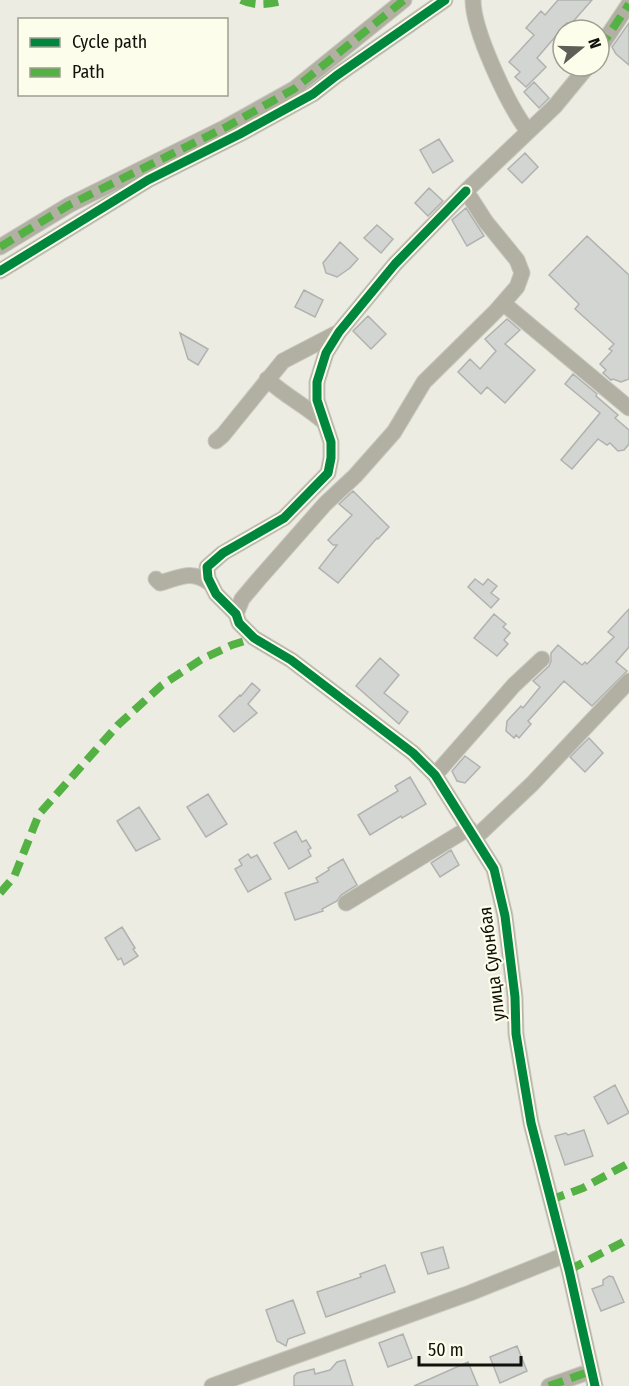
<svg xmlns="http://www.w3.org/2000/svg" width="629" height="1386" font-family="'Fira Sans Condensed',sans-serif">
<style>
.building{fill:#d2d5d2;stroke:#b0b2af;stroke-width:1.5}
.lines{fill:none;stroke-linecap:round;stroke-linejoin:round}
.minor-casing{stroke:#c8c8c0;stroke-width:17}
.minor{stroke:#b1b0a2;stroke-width:15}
.quiet{stroke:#54b144;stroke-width:8;stroke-dasharray:15 8;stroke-linecap:butt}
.cycleway-casing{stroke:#fdfdeb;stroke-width:13}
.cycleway{stroke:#00873e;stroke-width:9}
.labels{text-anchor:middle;stroke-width:4.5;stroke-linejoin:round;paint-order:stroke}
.street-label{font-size:18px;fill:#11110b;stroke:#fdfdeb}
</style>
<rect width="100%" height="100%" fill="#ecece2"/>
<path class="building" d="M558,0h34l-22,25 -3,-2 -30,35 9,9 -20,20 -11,-10 5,-5 -11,-10 25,-27 -8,-7 15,-17 4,4z
M629,23v42l-13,-11 -4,-7z
M534,82l15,16 -10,10 -15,-16z
M439,139l14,22 -20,12 -13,-23z
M525,153l13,14 -16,16 -14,-14z
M429,188l14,13 -15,15 -13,-13z
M466,208l18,28 -17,10 -15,-26z
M377,225l16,14 -12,14 -17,-15z
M587,236l42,39v104l-8,3 -8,-3 -2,1 -8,-7 3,-3 -6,-6 12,-13 -3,-2 5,-5 -39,-35 4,-5 -30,-29z
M340,242l18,17 -8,9 -13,9 -11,-4 -3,-10z
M304,290l19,10 -8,17 -20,-10z
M368,316l18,18 -15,15 -18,-18z
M507,319l13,11 -15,14 30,26 -30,33 -18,-16 -6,7 -23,-22 12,-13 10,10 16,-18 -11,-12z
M180,333l28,16 -10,16 -10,-6z
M573,374l24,20 -1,2 22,19 -3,3 14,12v14l-5,6 -6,1 -8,-8 -3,2 -9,-6 -26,30 -11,-9 39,-47 -35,-29z
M353,491l36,36 -11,12 -1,-1 -39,45 -19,-15 18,-23h-4l-5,-5 24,-25 -13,-11z
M475,579l8,6 5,-6 9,7 -6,7 8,6 -8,9 -23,-21z
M629,609v38l-13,15 11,9 -35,35 -28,-25 -36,40 3,3 -12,14 -3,-3 -2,3 -8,-7 1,-10 14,-15 2,2 17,-21 -7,-6 16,-15 2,-5v-8l7,-8 24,20 3,-3 2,2 27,-27 -6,-5z
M494,614l12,10 -3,3 7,6 -6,7 4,4 -11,12 -23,-18z
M380,658l19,17 -15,18 24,19 -9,12 -43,-38z
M252,683l8,7 -12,14 9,9 -23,19 -15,-16 21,-21 1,1z
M589,738l14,15 -18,19 -15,-15z
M465,756l15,11 -15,16 -8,-2 -5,-10z
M410,777l16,27 -24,14 -1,-2 -31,19 -12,-20 40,-24 -3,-5z
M208,794l19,30 -21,13 -19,-30z
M139,807l21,32 -24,12 -19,-30z
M296,831l6,11 4,-2 5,8 -3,2 3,6 -22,13 -15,-26z
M451,850l8,15 -19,12 -9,-14z
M248,854l3,4 6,-3 14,24 -23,13 -13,-23 7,-4 -3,-5z
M343,859l14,26 -16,10 -4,6 -15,8 1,2 -28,9 -10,-27 33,-11 -2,-4 13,-8 -1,-2z
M122,927l13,21 -2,1 5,7 -14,9 -3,-7 -3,2 -13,-22z
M615,1085l14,28 -21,11 -14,-27z
M584,1130l9,26 -28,9 -10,-29 11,-3 2,2z
M443,1247l6,21 -21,6 -7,-21z
M385,1265l10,27 -69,25 -9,-25 44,-15 -1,-3z
M609,1276l4,1 11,25 -23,9 -9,-22 11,-4v-5z
M293,1300l12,33 -17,6 -2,7 -9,-5 -11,-31z
M403,1334l9,24 -24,9 -9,-24z
M517,1346l10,25 -27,12 -10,-26z
M345,1360l8,26h-59v-10l3,-3 17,-4 1,5 15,-4 7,-8z
M468,1362l10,24h-64z"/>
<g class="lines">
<defs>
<path id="minor" d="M473,0c0,31 36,107 55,131
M599,49l30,-45
M466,191l-71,73 -56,68 -13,21 -9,29v18l14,42v16l-3,15 -44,45 -61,35 -16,14 1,11 8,16 20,20 3,9 15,15 37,22 122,93 22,22 59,94 11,47 10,81 1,37 15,89 38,147 26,116
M0,247l69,-42 157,-78 68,-38 110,-89
M0,271l148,-91 92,-46 73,-40 23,-18 109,-76
M503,303l126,105
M267,379c18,17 39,27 57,43
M216,441l7,-6 60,-74 54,-28
M156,579l4,4c21,-6 32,-14 51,1
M236,614l6,-15 16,-19 67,-76 30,-28 39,-44 30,-50 72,-71 21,-24 5,-14 -5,-13 -31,-38 -20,-31 89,-85 33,-40
M435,775l79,-90 28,-26
M475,838l57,-54 97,-103
M346,903l123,-75
M212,1386l258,-93 95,-38
M549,1386l42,-15"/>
</defs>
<use href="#minor" class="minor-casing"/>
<use href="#minor" class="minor"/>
<path class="quiet" d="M241,0c15,7 30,4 45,0
M600,48l29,-44
M0,247l69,-42 157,-78 68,-38 110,-89
M0,893l14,-16 25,-63 79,-89 44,-40 40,-26 30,-14 22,-7
M550,1200l33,-12 46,-25
M569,1270l60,-31
M549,1386l42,-15"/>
<defs>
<path id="cycleway" d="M466,191l-71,73 -56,68 -13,21 -9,29v18l14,42v16l-3,15 -44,45 -61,35 -16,14 1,11 8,16 20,20 3,9 15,15 37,22 122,93 22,22 59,94 11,47 10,81 1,37 15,89 38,147 26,116
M0,271l148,-91 92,-46 73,-40 23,-18 109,-76"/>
</defs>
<use href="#cycleway" class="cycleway-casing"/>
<use href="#cycleway" class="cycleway"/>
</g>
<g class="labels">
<g class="street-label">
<text transform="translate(492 964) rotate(-97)" y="6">улица Суюнбая</text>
</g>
</g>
<rect x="18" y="18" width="210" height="78" fill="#fdfdeb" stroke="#9f9f91" stroke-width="1.5"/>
<rect x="30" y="38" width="30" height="9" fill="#00873e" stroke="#9f9f91" stroke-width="1.5"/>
<text x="72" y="48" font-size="18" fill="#11110b">Cycle path</text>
<rect x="30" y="68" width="30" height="9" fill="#54b144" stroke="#9f9f91" stroke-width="1.5"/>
<text x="72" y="78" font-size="18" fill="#11110b">Path</text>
<g transform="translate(581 48) rotate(71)"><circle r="28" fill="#fdfdeb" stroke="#9f9f91" stroke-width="1.5"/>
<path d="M0-4.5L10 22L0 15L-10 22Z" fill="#5e5e56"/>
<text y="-9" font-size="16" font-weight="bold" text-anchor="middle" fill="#11110b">N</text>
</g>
<path d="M419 1356v9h102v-9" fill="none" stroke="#11110b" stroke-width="3"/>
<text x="428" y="1356" font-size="18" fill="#11110b" stroke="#fdfdeb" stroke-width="4.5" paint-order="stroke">50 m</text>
</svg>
